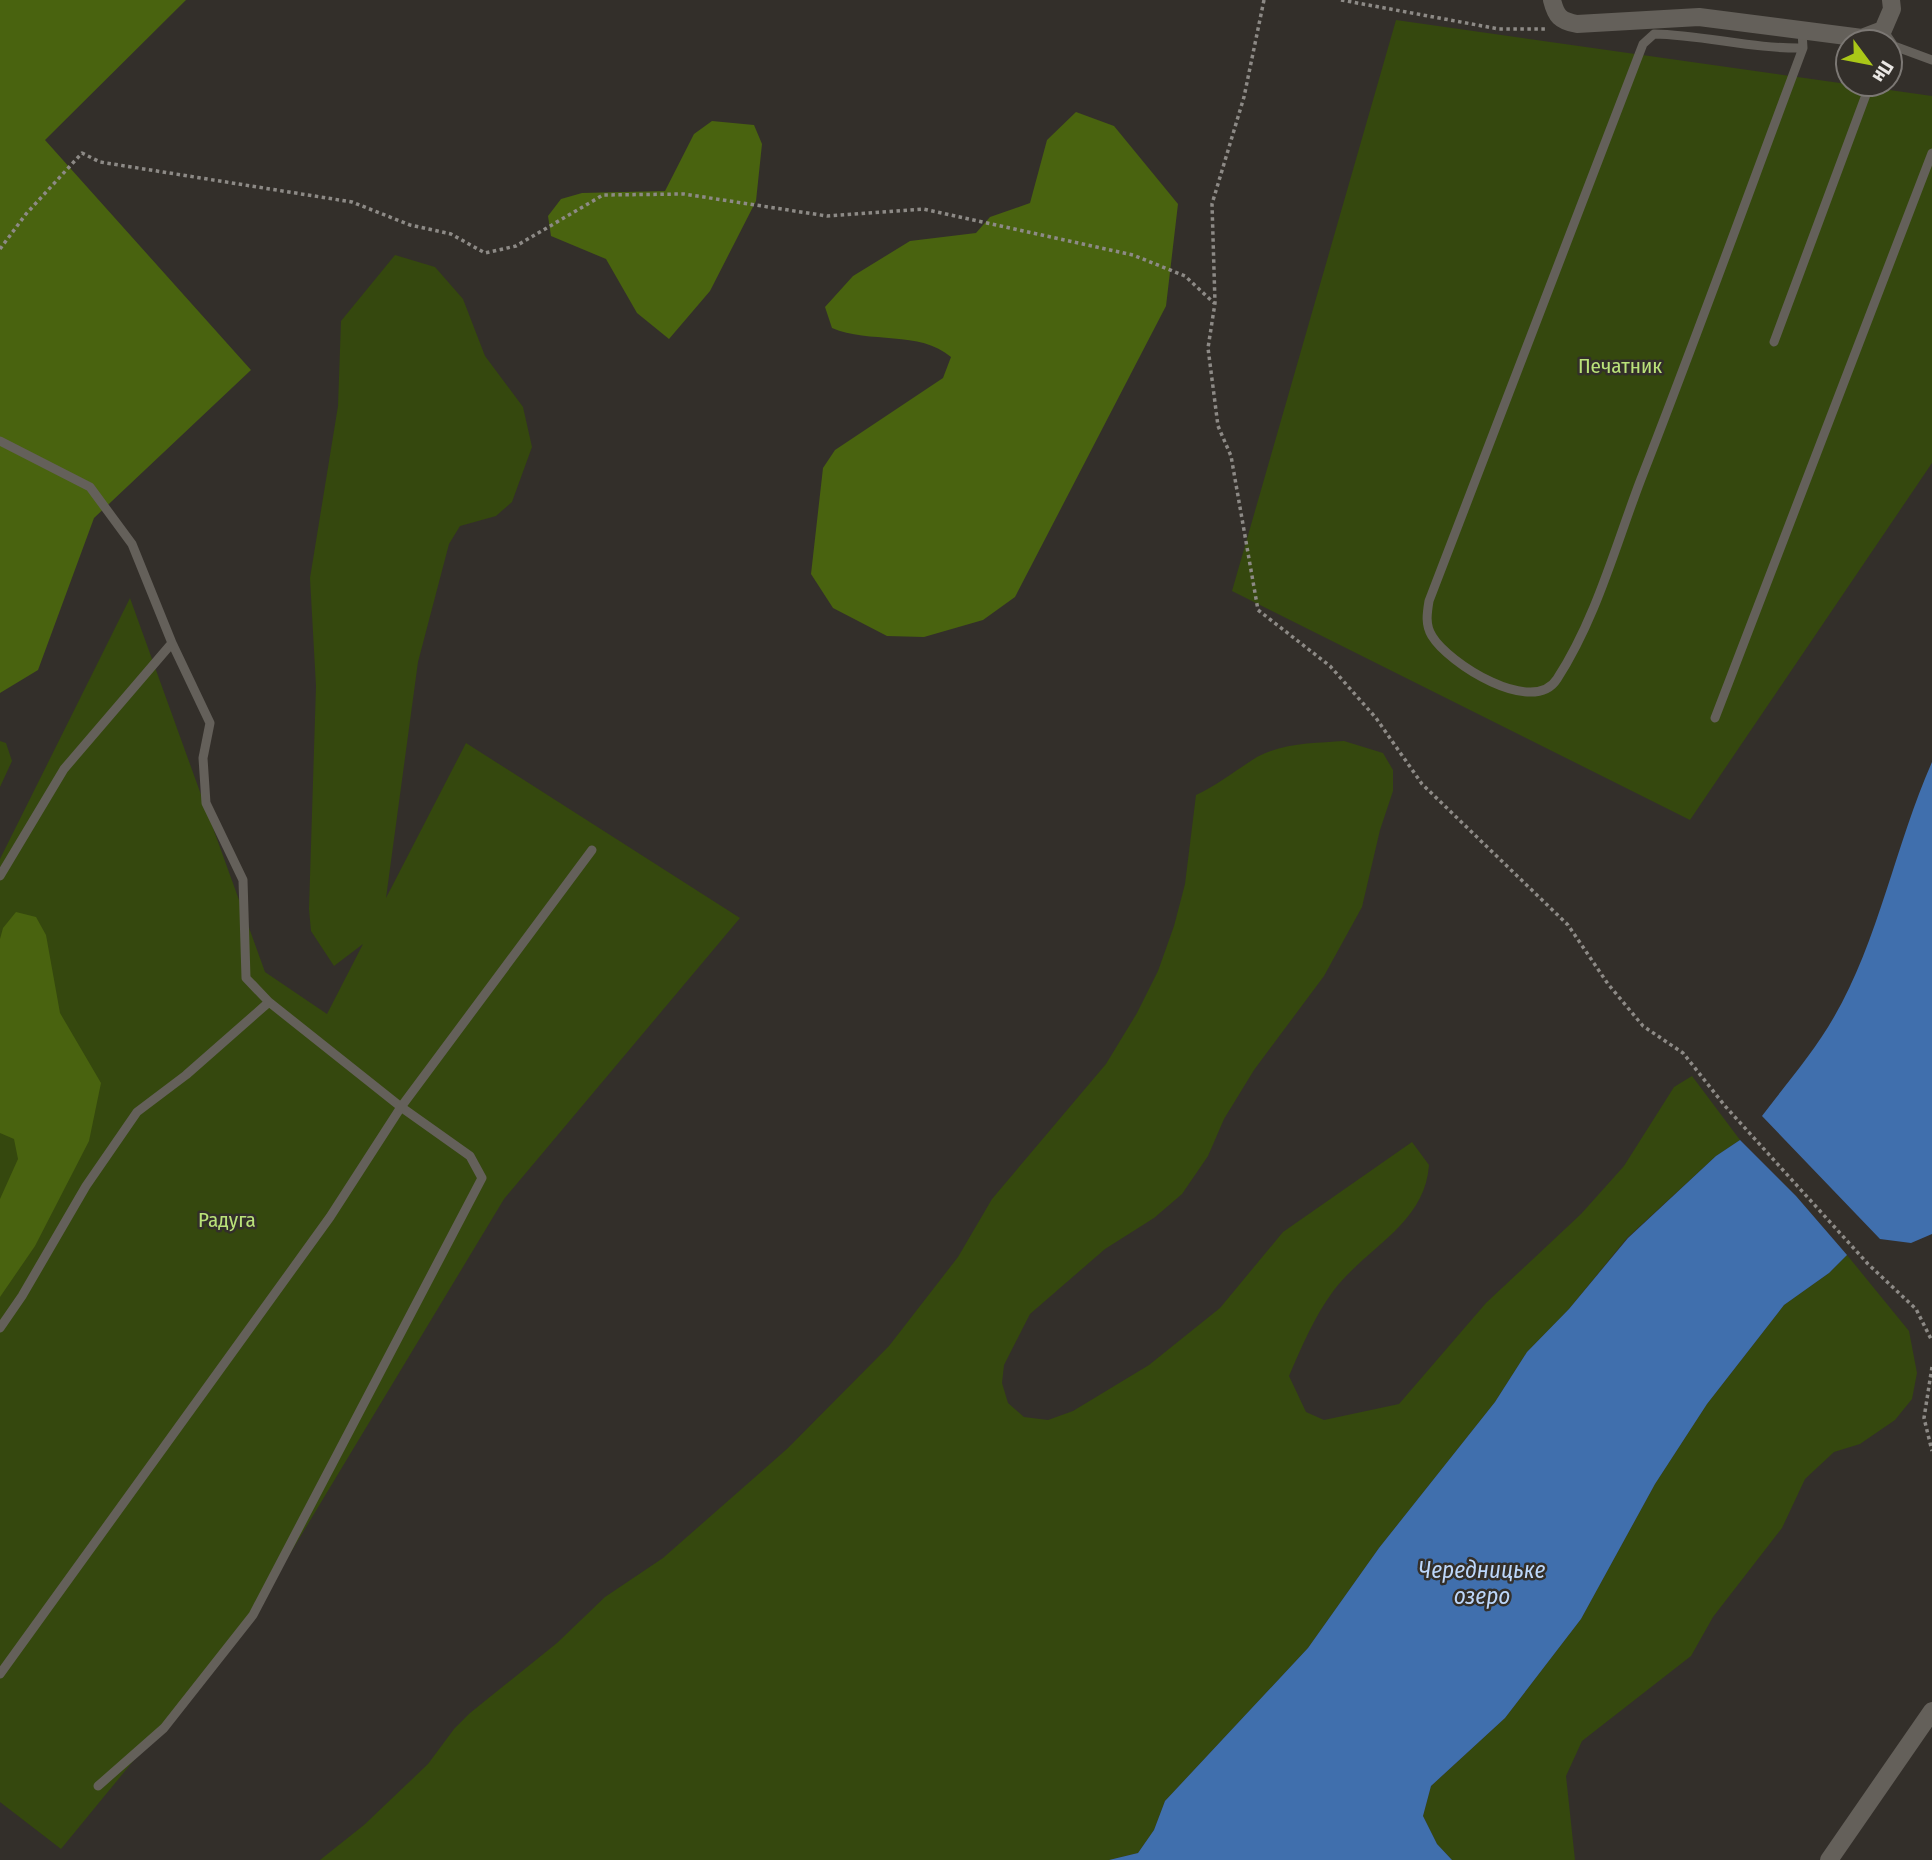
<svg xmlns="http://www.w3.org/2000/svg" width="1932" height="1860" font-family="'Fira Sans Condensed',sans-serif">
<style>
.green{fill:#35480e}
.forest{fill:#49630f}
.water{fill:#406fad}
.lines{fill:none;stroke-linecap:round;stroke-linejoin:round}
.path{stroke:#8d8a86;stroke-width:3.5;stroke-dasharray:3.5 3.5;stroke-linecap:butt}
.service{stroke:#64605a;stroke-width:9}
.minor{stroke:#64605a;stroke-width:18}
.labels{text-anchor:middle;stroke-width:5;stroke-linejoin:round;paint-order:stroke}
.park-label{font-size:21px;fill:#bae279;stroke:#332f2a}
.water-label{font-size:23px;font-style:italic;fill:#bdd7fa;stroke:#332f2a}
</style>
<rect width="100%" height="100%" fill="#332f2a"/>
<path class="green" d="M1396,20l536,76v367l-242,357 -458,-229z
M395,255l40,12 28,32 22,57 38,51 9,40 -20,55 -16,14 -36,10 -11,18 -31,118 -32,236 80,-155 274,175 -236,281 -251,416 -192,234 -61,-47v-943l130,-261 135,374 62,42 36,-70 -29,22 -23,-35 -2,-22 7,-223 -6,-108 28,-172 3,-85z
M0,741l6,2 6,18 -12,26z
M1344,741l39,12 10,17v21l-13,39 -18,77 -38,69 -70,94 -30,49 -16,37 -26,38 -28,24 -49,31 -75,65 -26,51 -2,18 6,20 16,14 24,3 25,-9 76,-46 71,-57 63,-76 129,-90 17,23c-4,59 -62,82 -95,125 -20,27 -32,56 -45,86l17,36 18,8 75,-16 87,-101 95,-89 43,-48 50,-79 18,-11 48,64 -24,16 -89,82 -58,71 -42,43 -32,50 -116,146 -71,100 -143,153 -11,29 -16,23 -29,7h-789l44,-35 64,-61 26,-35 16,-16 87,-70 48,-46 58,-39 33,-29 92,-81 101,-102 69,-89 34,-58 114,-135 31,-51 21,-42 16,-45 11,-42 11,-89c22,-10 40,-25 61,-38 25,-14 59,-14 87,-16z
M1847,1255l62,76 8,42 -5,26 -17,21 -35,24 -26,8 -29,27 -23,49 -69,89 -22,39 -109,85 -16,35 9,84h-123l-15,-16 -14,-28 8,-30 74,-68 76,-99 74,-135 52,-80 77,-99 45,-32z"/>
<path class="forest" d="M0,0h186l-141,140 206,230 -157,148 -56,152 -38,23z
M1076,112l38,14 64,78 -12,102 -151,291 -32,23 -59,17 -37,-1 -54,-28 -22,-34 12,-106 12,-18 108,-72 8,-21c-31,-27 -82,-13 -119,-29l-7,-21 28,-31 57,-35 66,-8 14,-16 40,-14 17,-63z
M712,121l42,4 8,19 -6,57 -46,90 -41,48 -32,-26 -31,-54 -55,-23 -3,-20 13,-17 21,-6 83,-2 29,-57z
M16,912l20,5 10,18 14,78 41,70 -12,58 -54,105 -35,51v-98l18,-40 -4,-20 -14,-6v-194l3,-11z"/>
<path class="water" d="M1932,762v472l-21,9 -31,-4 -118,-123c24,-32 52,-64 72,-99 44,-75 62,-174 98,-255z
M1740,1140l56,56 51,59 -18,18 -45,32 -77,99 -52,80 -74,135 -76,99 -74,68 -8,30 14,28 15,16h-343l29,-7 16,-23 11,-29 143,-153 71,-100 116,-146 32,-50 42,-43 59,-71 88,-82z"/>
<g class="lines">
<path class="path" d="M1264,0l-20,97 -32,107 3,99 -7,45 10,78 13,30 27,154 72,56 46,52 46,66 146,141 40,59 35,42 40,27 42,53 143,158 48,45 16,32
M1341,0l158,29h47
M0,249l26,-35 56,-61 18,9 252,40 58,23 41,9 34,19 31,-7 87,-51 81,-1 143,22 96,-7 210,46 52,21 29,27
M1932,1367l-8,51 8,33"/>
<path class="service" d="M1883,30l11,16 38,14
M1802,31l1,17c-54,144 -106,288 -162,431 -25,65 -45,140 -84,200 -24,38 -109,-16 -125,-43 -7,-11 -5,-23 -3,-35l214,-557 11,-10c50,1 99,15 149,14
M1774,342l96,-258
M0,441l90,46 42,57 40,99 38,80 -7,35 3,45 37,77 3,98 23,24 132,105 69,49 12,22 -229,437 -89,113 -66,58
M1715,718l217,-565
M0,876l64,-107 108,-126
M0,1328l22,-32 64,-110 51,-74 49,-37 83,-73
M0,1674l330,-457 71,-110 191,-257"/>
<path class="minor" d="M1552,0c4,16 8,21 25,24l122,-7 163,21 21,-8 9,-21 -1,-9
M1829,1860l103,-149"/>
</g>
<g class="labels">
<g class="park-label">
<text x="1620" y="373">Печатник</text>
<text x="227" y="1227">Радуга</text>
</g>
<g class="water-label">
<text x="1482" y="1578">Чередницьке<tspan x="1482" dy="26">озеро</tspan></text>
</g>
</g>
<g transform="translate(1869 63) rotate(122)"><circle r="33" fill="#332f2a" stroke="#7c7874" stroke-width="2"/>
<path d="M0-5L12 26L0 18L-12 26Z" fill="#aac718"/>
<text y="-10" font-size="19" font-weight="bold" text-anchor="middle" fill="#e9e6e3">Пн</text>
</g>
</svg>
